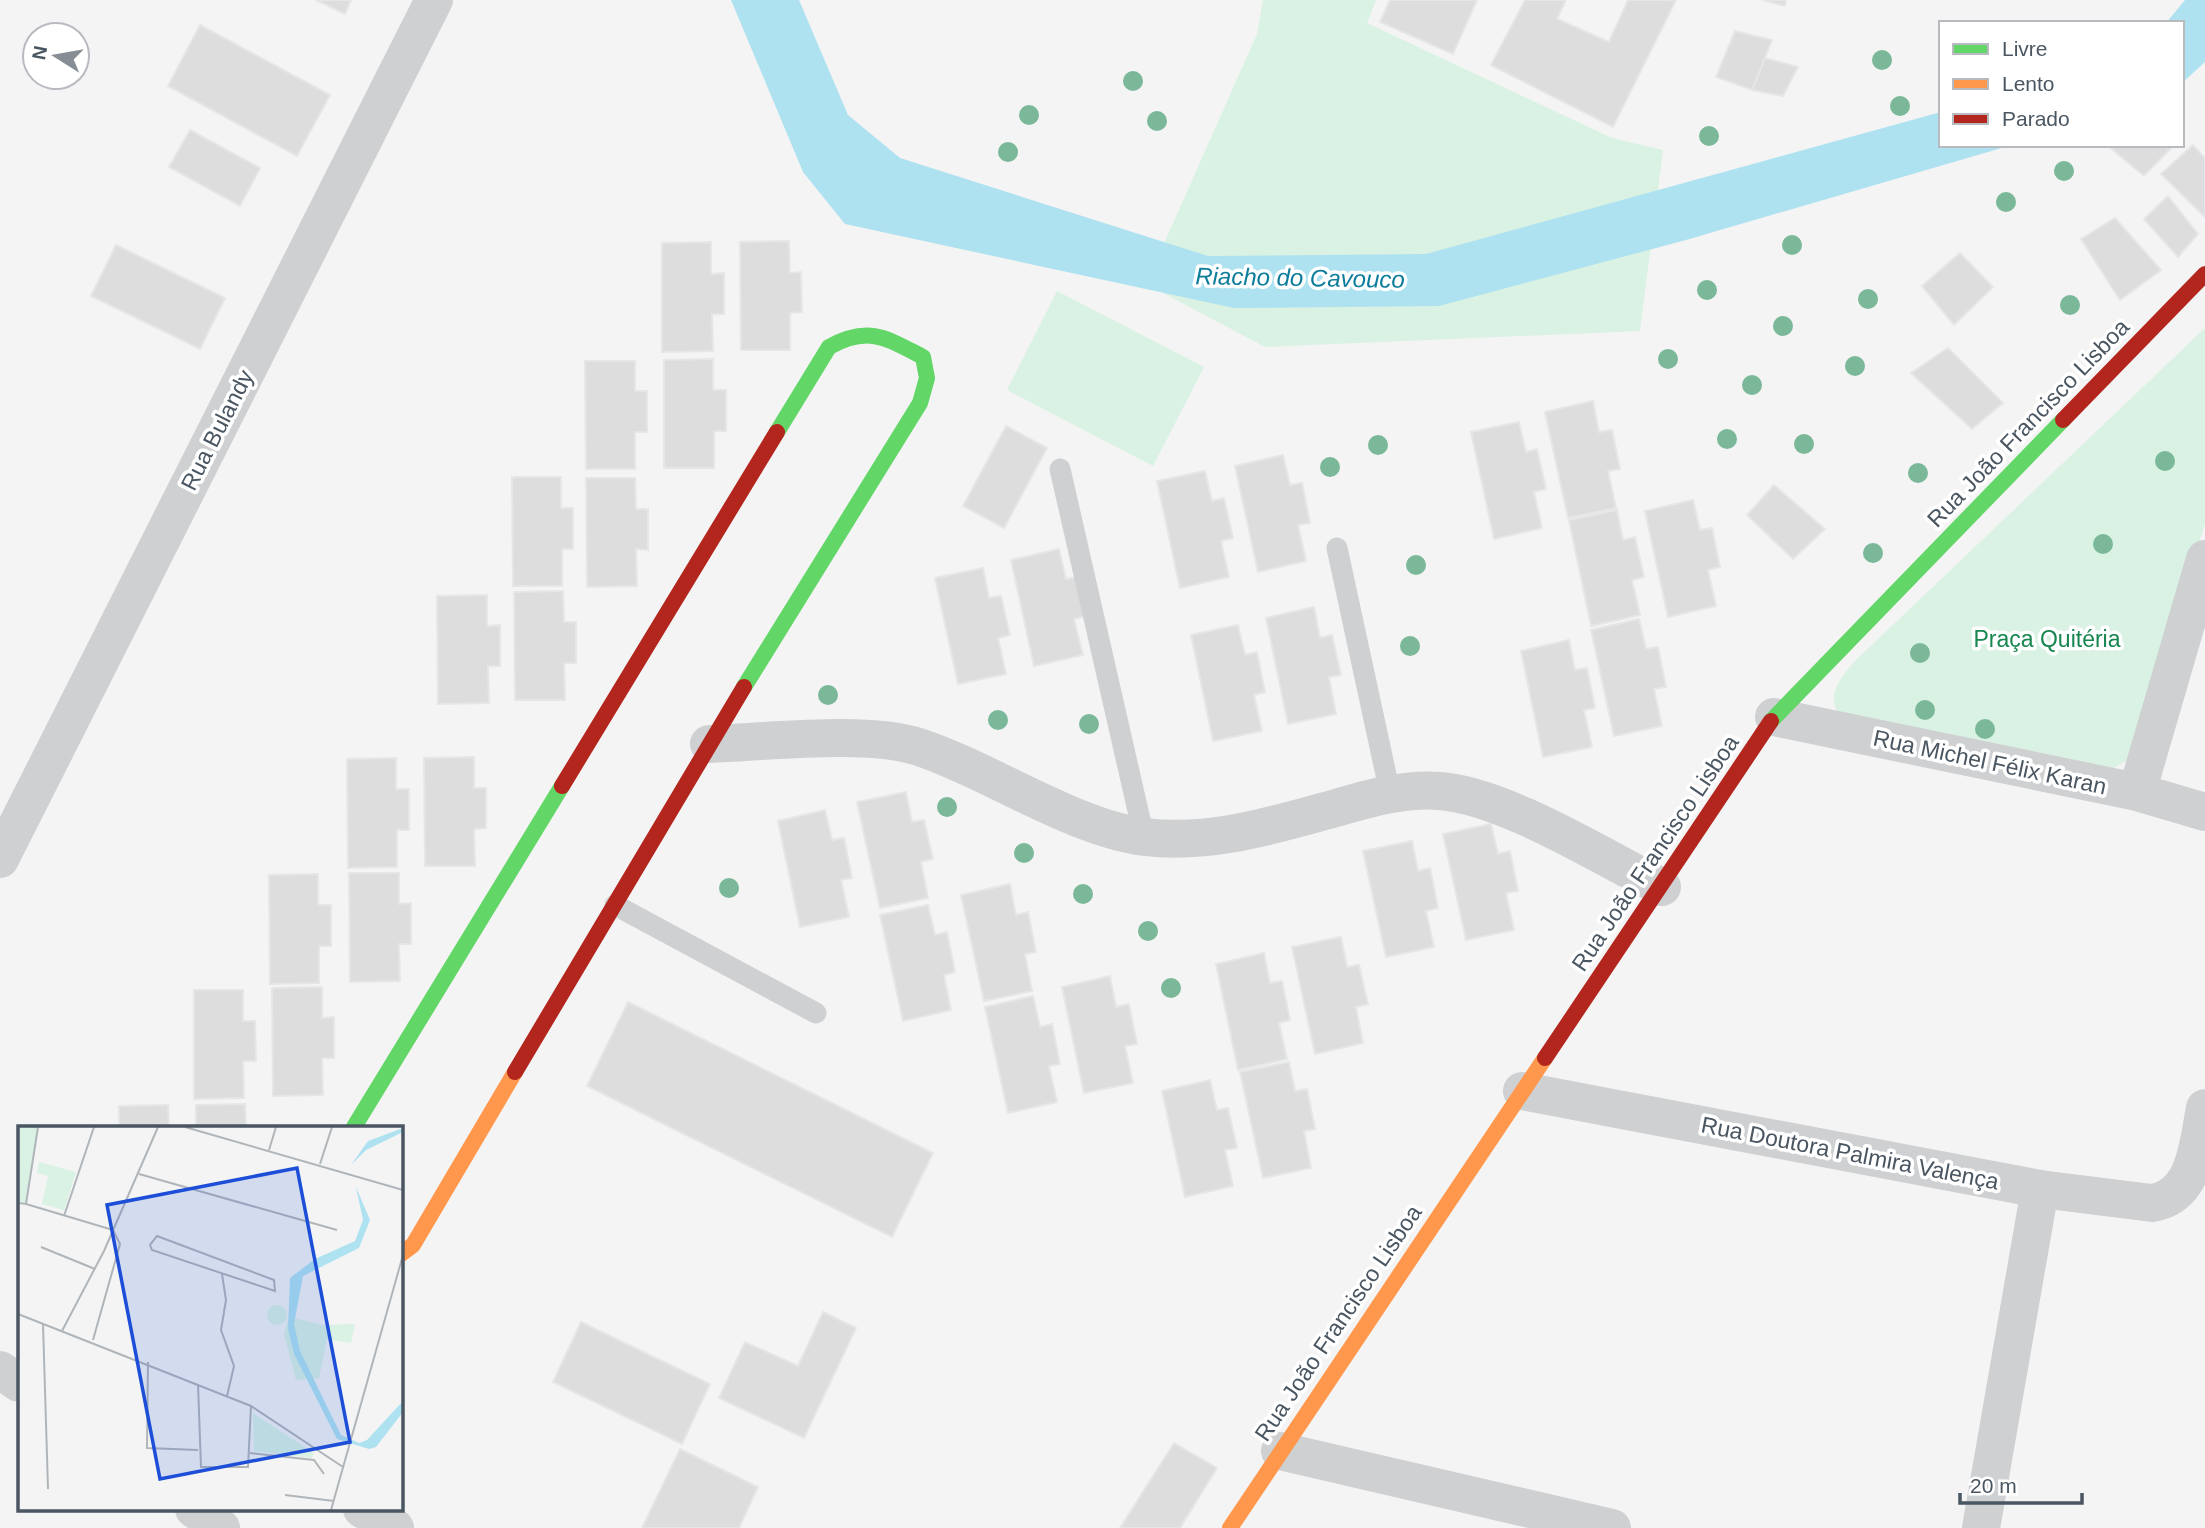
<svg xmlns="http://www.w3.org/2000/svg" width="2205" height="1528" font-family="Arial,sans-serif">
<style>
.green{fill:#d9f2e3}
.water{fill:#aee2f0}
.building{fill:#ddddde;stroke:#e5e6e7;stroke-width:2}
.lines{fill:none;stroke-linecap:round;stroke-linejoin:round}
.lane{stroke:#ced0d2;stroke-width:21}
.street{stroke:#ced0d2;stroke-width:38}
.fast{stroke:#63d668;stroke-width:16}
.slow{stroke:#ff974d;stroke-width:16}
.jam{stroke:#b3261e;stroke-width:16}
.tree{fill:#7ab899}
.labels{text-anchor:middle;stroke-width:7;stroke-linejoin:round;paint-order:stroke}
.street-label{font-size:23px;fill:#4a5661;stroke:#fff}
.park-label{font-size:23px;fill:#17864f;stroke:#fff}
.water-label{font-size:24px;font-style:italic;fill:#0c7c9b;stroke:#fff}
.inset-road{fill:none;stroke:#b0b5b9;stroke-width:2}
.view{fill:#1d4ed8;fill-opacity:0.15;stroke:#1d4ed8;stroke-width:3.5}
.inset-edge{fill:none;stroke:#4a5661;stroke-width:3.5}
</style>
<rect width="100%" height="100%" fill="#f4f4f4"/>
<path class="green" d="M1263,0h113l-9,23 245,115 51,12 -23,181 -375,16 -119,-63 111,-250z
M1057,291l147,76 -51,99 -146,-76z
M2205,328v196l-73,233 -18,11 -277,-57c-10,-19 6,-36 18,-50z"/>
<path class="water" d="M731,0h68l49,115 52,43 308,98 218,-2 515,-142v33h71l-326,95 -247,66 -205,2 -389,-84 -42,-52z
M2185,0h20v62l-23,21v-60h-16z"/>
<path class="building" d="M316,0h35l-6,14z
M1390,0h87l-24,54 -73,-32z
M1525,0h41l-9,19 52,23 19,-42h48l-63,127 -122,-62z
M1763,0h23l-1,6z
M200,25l130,70 -33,61 -129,-70z
M1735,31l37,9 -20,50 -36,-13z
M1765,58l33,9 -15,29 -31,-6z
M190,130l70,38 -20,38 -71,-39z
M2107,145h67l-30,31z
M2193,145l12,13v59l-44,-43z
M2168,196l30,38 -20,23 -34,-38z
M2115,218l46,52 -41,30 -39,-61z
M789,241l1,32 11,-1 1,40 -12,1v37h-49l-1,-108z
M711,242v32l13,-1v41h-12l1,37 -51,1v-109z
M116,245l109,53 -25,51 -109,-53z
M1960,253l33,34 -39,38 -32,-39z
M1948,348l55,55 -31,26 -61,-56z
M713,359v31h13v41h-12v37h-50v-108z
M585,361h50v30h12v41h-12v37h-49z
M1593,401l6,31 13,-2 8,39 -12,2 8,37 -48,10 -23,-106z
M1519,422l7,30 11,-3 9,40 -12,3 8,36 -48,11 -23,-107z
M1006,426l41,22 -43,80 -41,-22z
M1283,455l7,30 12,-2 8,40 -12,2 8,36 -48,11 -23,-106z
M1205,471l7,30 12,-3 9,40 -12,3 8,36 -49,11 -23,-107z
M512,477h49v31h12v41h-11v37h-49z
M586,478h49l1,31h12v41l-12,-1 1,37 -50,1z
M1774,485l51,44 -32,30 -46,-44z
M1693,500l7,30 12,-2 8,39 -12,3 8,36 -48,11 -23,-106z
M1617,510l6,30 12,-3 9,40 -12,3 8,35 -49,11 -22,-106z
M1059,549l7,30 12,-2 8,39 -12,3 9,36 -49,11 -23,-106z
M983,568l6,30 12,-2 9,39 -12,3 8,36 -48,10 -23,-106z
M563,591l1,31h12v41h-12l1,37h-50l-1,-108z
M487,595v31l13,-1v41h-12l1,37 -51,1 -1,-108z
M1314,607l6,31 12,-3 9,40 -12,2 7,37 -48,10 -22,-106z
M1639,619l7,30 12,-2 8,40 -12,2 8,37 -48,10 -23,-106z
M1238,625l7,30 12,-3 8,40 -11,3 8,36 -49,10 -22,-106z
M1569,640l6,30 12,-2 8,40 -11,2 8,37 -49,10 -22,-106z
M474,757v31h12v40l-12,1 1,37h-50l-1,-108z
M396,758v31h13v41h-12v37l-49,1 -1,-109z
M906,792l6,30 12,-2 9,39 -12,3 7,36 -48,10 -23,-106z
M825,810l7,30 12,-2 8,40 -11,2 8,37 -49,10 -22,-106z
M1491,824l7,30 12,-3 8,40 -12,2 8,37 -48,10 -23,-106z
M1412,841l6,30 12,-3 8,40 -12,3 8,36 -48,10 -23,-106z
M349,873h50v31l12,-1v41h-12l1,37 -50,1z
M318,874v31h13v41h-12v37l-49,1 -1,-109z
M1010,884l6,31 12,-3 8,40 -11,2 7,37 -48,10 -23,-106z
M928,905l7,30 12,-3 8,40 -11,3 7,35 -48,11 -23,-106z
M1341,937l6,30 12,-2 9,39 -12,3 7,36 -48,11 -23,-107z
M1264,953l6,30 12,-2 8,39 -11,3 8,36 -49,11 -22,-106z
M1110,976l6,31 13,-3 8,40 -12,2 8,37 -49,10 -22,-106z
M322,987v31l12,-1v41h-12l1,37 -50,1 -1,-108z
M194,990h49v31h12l1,40h-13l1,37 -50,1z
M1033,996l7,31 12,-3 8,40 -11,2 8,36 -49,11 -23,-106z
M628,1002l305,151 -41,84 -305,-151z
M1289,1062l6,29 12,-2 8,40 -11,2 7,37 -48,10 -23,-106z
M1210,1080l7,30 11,-2 9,40 -12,2 8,36 -48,11 -23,-106z
M245,1104l1,23h-50v-22z
M168,1105l1,22h-50v-21z
M823,1312l33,16 -52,110 -85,-40 26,-56 53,24z
M581,1322l129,62 -28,60 -129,-62z
M1174,1443l43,25 -37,60h-60z
M680,1449l78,38 -19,41h-97z"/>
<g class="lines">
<path class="lane" d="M1060,469l84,368
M1337,548l53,245
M615,905l201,108"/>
<path class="street" d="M1774,717l363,75 68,20
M709,744c58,-2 158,-14 210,3 72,24 154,81 226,90 66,8 128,-12 191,-29 34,-10 69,-20 104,-17 65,5 162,66 222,96
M2137,792l68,-233
M0,859l434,-859
M1522,1091l518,98 112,14c44,-7 46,-59 53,-95
M0,1370l19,13
M1280,1451l332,77
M194,1509l27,19
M362,1509l33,19
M1981,1528l59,-339"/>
<path class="fast" d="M744,687l176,-284 7,-25 -4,-21c-37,-19 -54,-32 -94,-10l-52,85
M1771,721l292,-301
M354,1127l208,-341"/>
<path class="slow" d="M401,1254l12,-9 102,-173
M1230,1528l315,-470"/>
<path class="jam" d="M2063,420l142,-146
M562,786l215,-354
M1545,1058l226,-337
M515,1072l229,-385"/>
</g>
<g class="tree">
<circle cx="1882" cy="60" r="10"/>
<circle cx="1133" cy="81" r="10"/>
<circle cx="1900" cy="106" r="10"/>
<circle cx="1029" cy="115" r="10"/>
<circle cx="1157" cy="121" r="10"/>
<circle cx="1709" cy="136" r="10"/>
<circle cx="1008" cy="152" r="10"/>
<circle cx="2064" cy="171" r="10"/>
<circle cx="2006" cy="202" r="10"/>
<circle cx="1792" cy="245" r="10"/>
<circle cx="1707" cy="290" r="10"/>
<circle cx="1868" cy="299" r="10"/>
<circle cx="2070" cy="305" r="10"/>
<circle cx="1783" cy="326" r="10"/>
<circle cx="1668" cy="359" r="10"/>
<circle cx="1855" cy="366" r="10"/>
<circle cx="1752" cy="385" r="10"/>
<circle cx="1727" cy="439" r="10"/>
<circle cx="1804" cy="444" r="10"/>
<circle cx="1378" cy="445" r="10"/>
<circle cx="2165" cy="461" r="10"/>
<circle cx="1330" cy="467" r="10"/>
<circle cx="1918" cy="473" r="10"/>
<circle cx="2103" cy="544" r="10"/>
<circle cx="1873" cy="553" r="10"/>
<circle cx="1416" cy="565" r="10"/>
<circle cx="1410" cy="646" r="10"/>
<circle cx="1920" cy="653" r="10"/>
<circle cx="828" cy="695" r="10"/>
<circle cx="1925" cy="710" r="10"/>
<circle cx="998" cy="720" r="10"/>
<circle cx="1089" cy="724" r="10"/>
<circle cx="1985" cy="729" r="10"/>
<circle cx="947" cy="807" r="10"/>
<circle cx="1024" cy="853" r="10"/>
<circle cx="729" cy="888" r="10"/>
<circle cx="1083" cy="894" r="10"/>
<circle cx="1148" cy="931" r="10"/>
<circle cx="1171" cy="988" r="10"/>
</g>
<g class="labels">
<g class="street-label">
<text transform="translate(2028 423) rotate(-46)" y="8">Rua João Francisco Lisboa</text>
<text transform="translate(217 430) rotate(-63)" y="8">Rua Bulandy</text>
<text transform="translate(1990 762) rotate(12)" y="8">Rua Michel Félix Karan</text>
<text transform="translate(1655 853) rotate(-56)" y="8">Rua João Francisco Lisboa</text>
<text transform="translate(1850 1153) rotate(11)" y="8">Rua Doutora Palmira Valença</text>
<text transform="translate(1338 1323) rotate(-56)" y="8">Rua João Francisco Lisboa</text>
</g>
<g class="park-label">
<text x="2047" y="647">Praça Quitéria</text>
</g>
<g class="water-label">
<text transform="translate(1300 278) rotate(1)" y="8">Riacho do Cavouco</text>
</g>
</g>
<g transform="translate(18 1126)">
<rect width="385" height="385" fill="#f4f4f4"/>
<path d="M0,1h20l-12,77 -8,-1zM21,36l37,10 -12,38 -22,-6 6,-28 -11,-3zM249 189a10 10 0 1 1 20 0a10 10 0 1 1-20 0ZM271,191l34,8 32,-1 -4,19 -24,-4 -8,39 -23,2 -12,-46zM235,287l61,40 -2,5 -58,-7z" fill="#d9f2e3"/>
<path d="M385,2v4l-37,18 -15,15 17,-24zM338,61l14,33 -11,28 -56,28 -9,48 6,27 41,84 18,8 8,-3 36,-39v11l-27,35 -7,2 -32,-10 -43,-85 -6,-25 2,-51 25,-19 40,-18 8,-21z" fill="#aee2f0"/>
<path class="inset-road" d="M167,1l218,63M251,24l7,-23M302,38l12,-37M121,48l198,56M0,77l8,1 12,-77M8,78l87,26M46,90l30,-89M139,110l117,44 1,11 -123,-41 -2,-5zM23,121l54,22M204,148l4,26 -5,30 13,36 -7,30M0,188l233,92 92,61M25,198l5,165M44,205l42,-80 54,-124M75,214l27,-96 -7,-14M130,236l-1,86 51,2M180,258l3,83h47l3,-61M232,327l64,7 10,14M267,369l49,6M313,384l72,-255"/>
<path class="view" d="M279,42l53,274 -190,37 -53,-274z"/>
<rect width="385" height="385" class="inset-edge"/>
</g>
<rect x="1939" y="21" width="245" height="126" fill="#ffffff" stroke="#b7bbc0" stroke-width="2"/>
<rect x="1953" y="44" width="35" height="10" fill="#63d668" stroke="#b7bbc0" stroke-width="2"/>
<text x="2002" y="56" font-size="21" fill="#4a5661">Livre</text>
<rect x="1953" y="79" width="35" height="10" fill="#ff974d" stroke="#b7bbc0" stroke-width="2"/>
<text x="2002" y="91" font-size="21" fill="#4a5661">Lento</text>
<rect x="1953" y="114" width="35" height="10" fill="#b3261e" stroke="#b7bbc0" stroke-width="2"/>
<text x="2002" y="126" font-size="21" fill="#4a5661">Parado</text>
<g transform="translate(56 56) rotate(281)"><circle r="33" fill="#ffffff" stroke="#b7bbc0" stroke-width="2"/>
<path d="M0-5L12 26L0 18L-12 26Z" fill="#868d94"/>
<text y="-10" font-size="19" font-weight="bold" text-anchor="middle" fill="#4a5661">N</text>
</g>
<path d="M1960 1493v10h122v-10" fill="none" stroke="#4a5661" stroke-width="3.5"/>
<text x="1970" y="1493" font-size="21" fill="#4a5661" stroke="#ffffff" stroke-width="5" paint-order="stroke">20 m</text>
</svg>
